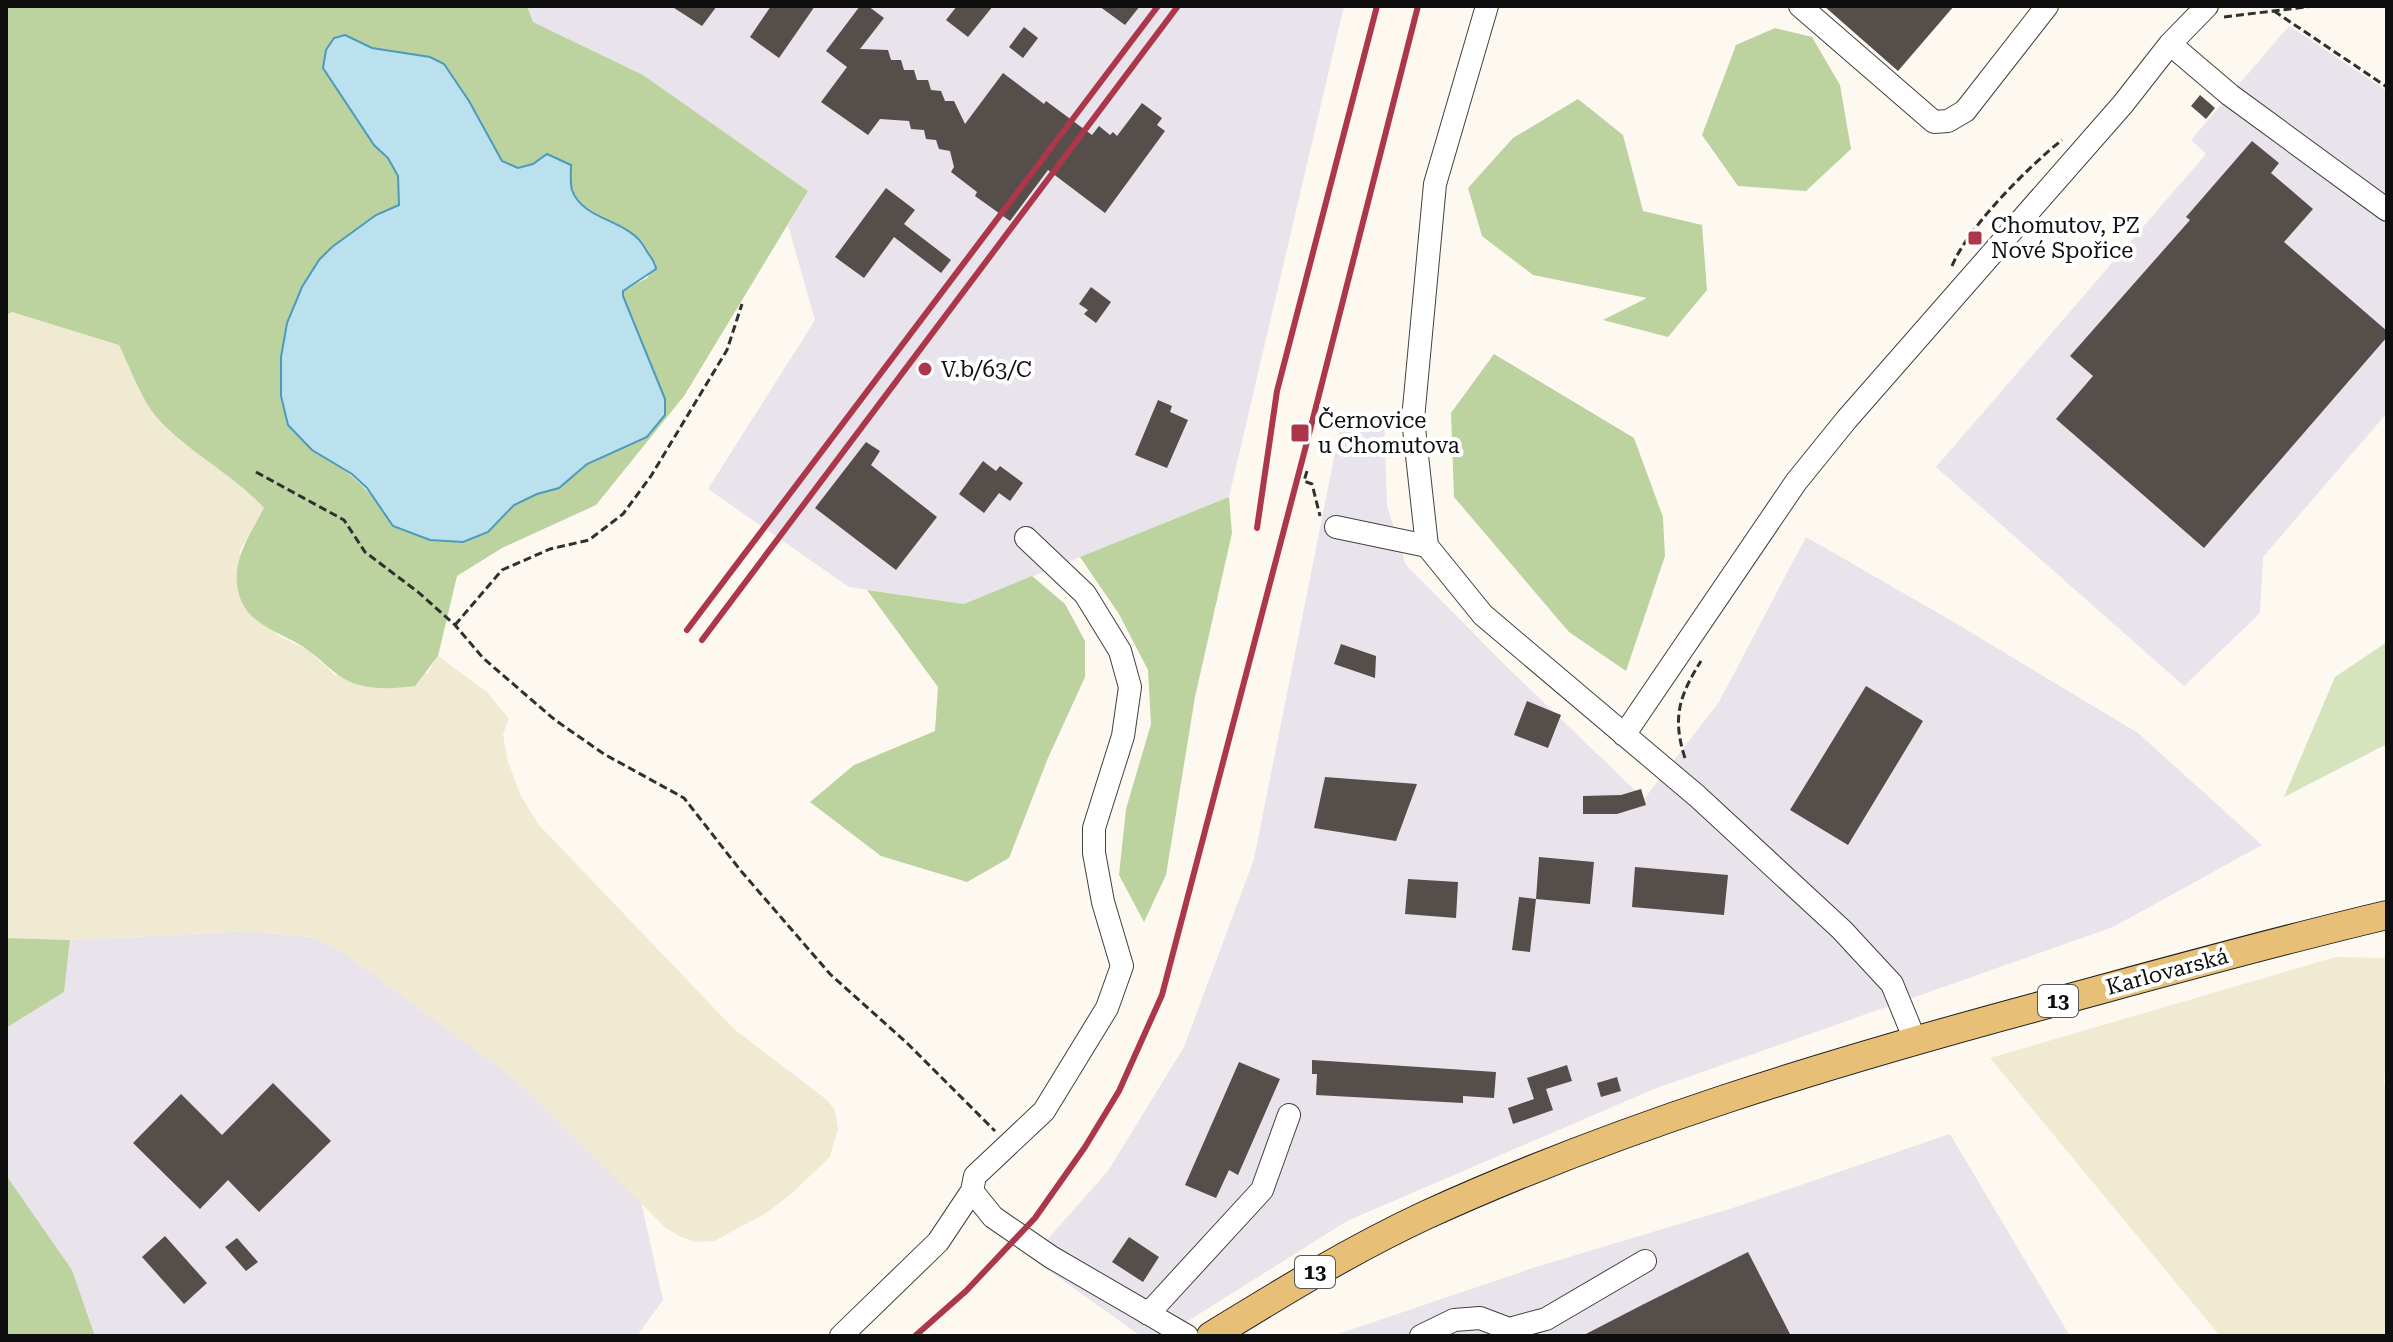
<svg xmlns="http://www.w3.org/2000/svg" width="2393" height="1342" font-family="'Roboto Serif',serif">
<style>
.industrial{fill:#e9e3eb}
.farmland{fill:#f0ead3}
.green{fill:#d6e4be}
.forest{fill:#bcd29f;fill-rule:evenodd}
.water{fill:#bbe1ee;stroke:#4b9cbc;stroke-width:2}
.building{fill:#554e4b}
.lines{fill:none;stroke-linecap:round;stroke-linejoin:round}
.minor-casing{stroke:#414141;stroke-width:24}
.major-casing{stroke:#1f1f1f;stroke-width:30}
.path{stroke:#303030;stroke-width:3;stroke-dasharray:8 4;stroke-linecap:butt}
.minor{stroke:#fff;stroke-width:22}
.major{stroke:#e7bf76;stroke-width:28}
.rail{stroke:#ac374a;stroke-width:6}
.poi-dot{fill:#ac374a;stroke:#fff;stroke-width:3}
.labels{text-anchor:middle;stroke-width:8;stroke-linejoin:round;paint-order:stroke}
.shield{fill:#fff;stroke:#565656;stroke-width:2}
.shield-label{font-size:20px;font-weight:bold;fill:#0e0e0e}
.poi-label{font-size:22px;fill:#0e0e0e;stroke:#fff;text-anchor:start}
.street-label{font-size:22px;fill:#0e0e0e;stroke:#fff}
</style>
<rect width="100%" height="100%" fill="#fdf9f0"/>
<path class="industrial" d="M527,6h817l-115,491 -265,107 -115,-17 -141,-98 107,-169 -27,-95 20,-34 -165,-116 -110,-53z
M2289,26l98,65v322l-124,144 -3,56 -76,73 -248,-219 270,-313 -15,-14z
M1384,413l3,93 19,59 102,103 136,131 75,-97 87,-165 146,84 186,112 124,112 -149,82 -459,162 -307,132 -183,115h-23l-110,-78 77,-87 76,-124 70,-188 88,-441z
M249,931l63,6 24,10 178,131 127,124 22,98 -26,36h-542l-23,-66 -66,-95v-147l58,-36 6,-52z
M1950,1134l120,202h-738l207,-70 197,-59z"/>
<path class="farmland" d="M12,312l107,33 39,74 24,23 45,31 38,35 -26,44 38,83 31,15 27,25 93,-2 10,-17 49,36 22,27 -6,15 5,28 13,34 18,29 195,204 93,71 8,10 3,19 -8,28 -39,37 -23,18 -54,29 -19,1 -16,-6 -13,-8 -152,-150 -179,-131 -23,-10 -63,-6 -179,9 -64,-2v-623z
M2336,957l51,1v108l-3,16 3,7v247h-167l-230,-278z"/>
<path class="green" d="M2387,642v102l-103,53 51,-120z"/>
<path class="forest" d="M6,6h521l6,16 110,53 165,116 -124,205 -88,109 -94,43 -45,28 -19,80 -23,30c-19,2 -36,4 -55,-1 -22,-5 -33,-21 -51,-34 -23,-18 -62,-24 -70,-57 -9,-33 11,-59 25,-86 -31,-34 -73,-54 -104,-87 -19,-21 -29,-52 -41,-76l-107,-33 -6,3zM346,35l26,13 58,9 14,7 25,37 32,60 17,7 15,-4 38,24 9,16 62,37 14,23 -9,14 -24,13v5l42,103 -18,38 -60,27 -28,24 -22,6 -23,11 -26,27 -95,-6c-20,-34 -45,-58 -81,-76l20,-203 44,-32 23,-10 -1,-28 -10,-19z
M1775,28l37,9 28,48 11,64 -45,42 -68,-5 -36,-51 34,-90z
M1578,99l45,36 20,76 59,14 5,65 -39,47 -65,-17 44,-22 -114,-23 -51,-39 -14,-48 45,-50z
M1494,354l140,84 29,79 2,39 -39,115 -57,-39 -115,-135 -3,-84z
M1229,497l3,36 -37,164 -29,178 -22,47 -25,-47 7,-66 25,-85 -3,-54 -29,-56 -39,-57z
M1032,576l33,28 20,37v36l-37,81 -39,100 -42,24 -86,-26 -71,-54 44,-37 81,-34 3,-44 -71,-97 97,14z
M6,938l64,2 -6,52 -58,36z
M6,1175l66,95 23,66h-89z"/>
<path class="water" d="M345,35l27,13 58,9 14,7 25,37 33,60 16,7 15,-4 14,-10 24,11c0,8 -1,18 1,25 11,31 57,29 73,58 4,8 10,12 11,21l-33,22v5l42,103v16l-18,22 -60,27 -28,24 -22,6 -23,11 -26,27 -25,10 -33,-2 -37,-14 -26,-38 -15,-14 -40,-24 -24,-25 -7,-29v-39l6,-34 15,-36 17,-27 13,-13 44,-32 23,-10 -1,-29 -10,-18 -14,-13 -51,-77 3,-18 8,-12z"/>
<path class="building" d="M671,6h46l-15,20z
M771,6h44l-36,52 -29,-21z
M860,6h8l16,12 -24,31 28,1 3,10h10l3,10h10l3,10h11l3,10 10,1 4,10h9l11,23 38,-51 41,31 2,-3 46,34 7,-9 11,9 3,-3 4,4 25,-33 20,15 -5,7 8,6 -60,82 -57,-43 -38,51 -35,-25 2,-4 -26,-20 3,-5 -4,-16 -11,-2 -3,-9 -10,-1 -2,-9 -13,-1 -2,-8 -29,-2 -12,16 -47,-33 26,-35 -21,-16z
M957,6h36l-25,31 -22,-17z
M1099,6h41l-15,19z
M1824,6h130l-56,65z
M1024,27l14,11 -15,20 -14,-11z
M2200,95l15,13 -9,11 -15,-13z
M2252,141l27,22 -8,10 42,36 -29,33 103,89v6l-183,211 -148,-129 37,-43 -23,-20 120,-136 -4,-3z
M886,188l29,22 -11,14 47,36 -10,13 -47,-36 -30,41 -29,-21z
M1091,287l20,15 -15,21 -12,-9 4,-4 -9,-6z
M1158,400l14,6 -2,6 18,8 -21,48 -32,-13z
M866,442l14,9 -9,14 66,52 -41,53 -81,-62z
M983,461l13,10 4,-5 23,17 -13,18 -11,-8 -15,20 -25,-19z
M1341,644l35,12 -1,22 -41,-14z
M1866,686l57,35 -75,124 -58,-35z
M1527,701l34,14 -13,33 -34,-13z
M1325,777l92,7 -21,57 -82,-13z
M1641,789l5,16 -29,9h-34v-18l38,-1z
M1539,857l55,5 -4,42 -54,-5z
M1635,867l93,8 -4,40 -92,-8z
M1408,879l50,3 -2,36 -51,-4z
M1519,897l17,2 -6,53 -18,-2z
M1312,1060l184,12 -2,26 -31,-2v7l-147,-8 1,-21h-5z
M1239,1062l41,17 -42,96 -9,-5 -13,28 -31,-13z
M1567,1065l5,16 -26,8 7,21 -40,14 -5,-16 26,-9 -7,-21z
M1617,1077l4,14 -20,6 -4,-14z
M273,1083l58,58 -72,71 -31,-32 -28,29 -67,-66 48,-49 41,41z
M165,1236l42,47 -23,21 -42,-47z
M1129,1237l30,20 -16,25 -31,-20z
M237,1238l21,24 -12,9 -21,-24z
M1748,1252l43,84h-209l60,-31z"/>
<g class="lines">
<defs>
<path id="minor" d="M1487,6l-52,178 -22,235 14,127 56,69 214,181 145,134 50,54 23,56
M1800,6l134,116 14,-1 17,-10 82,-105
M2170,44l60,51 157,115
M1336,527l91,19
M1026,538l59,56 35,57 10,36 -7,49 -29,92v25l9,49 19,64 -15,42 -63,103 -69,65 -3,15 21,26 58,40 136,79
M1624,735l172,-253 51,-63 276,-315 47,-60 37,-38
M1148,1314l114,-124 27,-75
M841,1336l97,-94 34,-51
M1421,1336l33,-16 26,-2 29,11 37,-10 99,-58"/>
<path id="major" d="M1211,1336c70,-43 140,-86 215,-121 195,-89 400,-151 607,-207 118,-32 235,-65 354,-93"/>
</defs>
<use href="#minor" class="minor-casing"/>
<use href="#major" class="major-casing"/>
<path class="path" d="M2274,11l113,76
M2224,17l90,-11
M1952,266c16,-39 76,-99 110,-126
M1307,471l-3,10 8,3 8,32
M256,472l88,48 21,32 53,40 37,33 28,33 72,62 49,34 80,44 57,73 89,103 78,70 87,87
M455,625l47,-55 48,-21 39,-9 34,-26 28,-38 76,-126 15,-46
M1685,758c-13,-40 -6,-62 16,-97"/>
<use href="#minor" class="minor"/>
<use href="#major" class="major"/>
<path class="rail" d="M1257,528l20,-137 100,-385
M687,630l471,-624
M702,640l476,-634
M915,1336l51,-45 69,-73 50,-71 34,-56 43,-96 146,-557 110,-432"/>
</g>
<g class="poi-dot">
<rect x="1967" y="230" width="16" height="16" rx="4"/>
<circle cx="925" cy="369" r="8"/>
<rect x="1290" y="423" width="20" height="20" rx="4"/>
</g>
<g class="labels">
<g class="shield">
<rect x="2038" y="985" width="40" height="32" rx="6"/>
<rect x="1295" y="1256" width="40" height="32" rx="6"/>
</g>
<g class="shield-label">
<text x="2058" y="1008">13</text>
<text x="1315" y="1279">13</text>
</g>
<g class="poi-label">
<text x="1991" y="233">Chomutov, PZ<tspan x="1991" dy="25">Nové Spořice</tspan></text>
<text x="941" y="377">V.b/63/C</text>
<text x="1318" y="428">Černovice<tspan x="1318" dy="25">u Chomutova</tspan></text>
</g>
<g class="street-label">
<text transform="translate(2167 971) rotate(-15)" y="8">Karlovarská</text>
</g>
</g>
<rect width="2393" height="1342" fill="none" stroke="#0e0e0e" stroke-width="16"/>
</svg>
